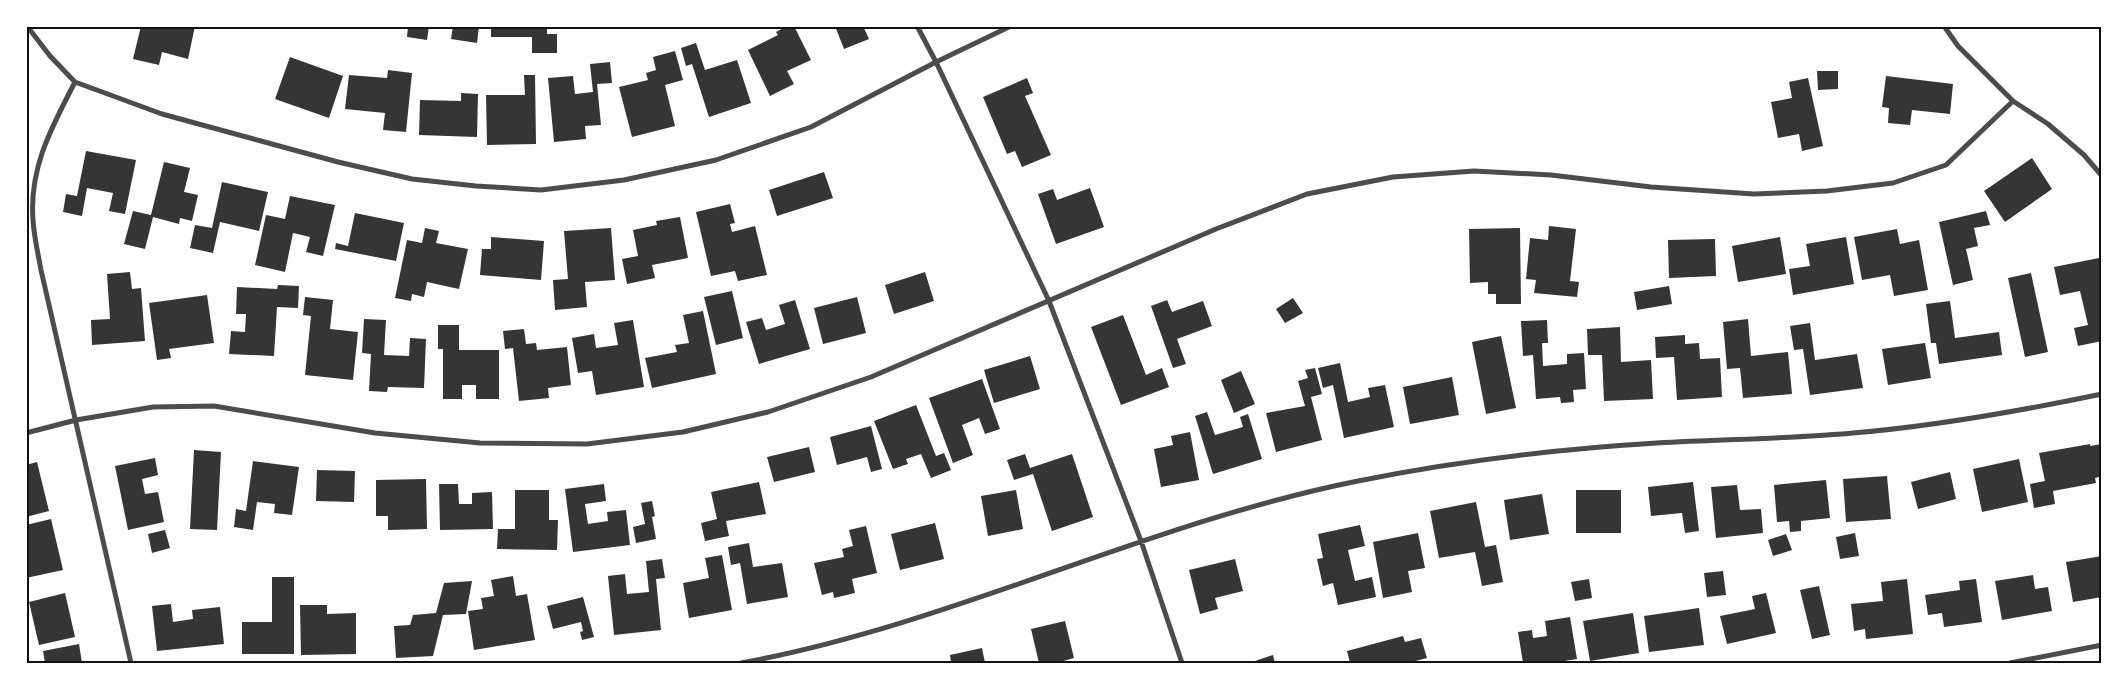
<svg xmlns="http://www.w3.org/2000/svg" width="2128" height="689" font-family="Mulish,sans-serif">
<style>
.building{fill:#353535}
.lines{fill:none;stroke-linecap:round;stroke-linejoin:round}
.minor{stroke:#4c4c4c;stroke-width:5}
.neatline{fill:none;stroke:#111;stroke-width:2}
</style>
<rect width="100%" height="100%" fill="#fff"/>
<path class="building" d="M141,26h54l-7,33 -26,-7 -3,13 -26,-6z
M408,26h21l-2,14 -20,-3z
M453,26h26l-2,17 -26,-4z
M491,26h56v8h10v19h-25v-16h-41z
M787,26h7l17,34 -24,11 7,13 -24,12 -22,-46 30,-15 -2,-3z
M835,26h28l6,13 -25,10z
M696,43l9,27 32,-10 14,43 -42,14 -17,-53 -6,2 -5,-18z
M675,51l8,29 -18,5 10,41 -43,11 -13,-50 29,-7 -2,-7 10,-3 -3,-13z
M290,57l53,19 -14,42 -54,-19z
M610,62l2,21 -15,1 4,41 -16,1 1,13 -32,3 -6,-64 25,-2 2,18 18,-2 -3,-28z
M388,70l24,3 -6,59 -23,-2 2,-17 -40,-4 4,-34 38,3z
M1817,71h21v18l-20,1z
M524,75h11l1,69 -49,1 -1,-50h39z
M1886,76l67,8 -3,30 -38,-4 -2,15 -22,-2 1,-15 -7,-1z
M1027,78l6,15 -8,3 26,59 -29,12 -7,-16 -8,3 -24,-57z
M1808,78l15,68 -21,5 -3,-17 -21,4 -7,-36 21,-4 -3,-16z
M461,93l17,1 -1,43 -58,-2 1,-35 41,1z
M86,151l50,9 -11,54 -16,-3 4,-18 -26,-5 -5,28 -19,-4 3,-18 11,2z
M2032,158l20,31 -47,33 -21,-31z
M164,162l26,6 -6,24 14,3 -6,26 -12,-3 -1,6 -26,-7 -8,32 -21,-5 9,-33 18,4z
M824,172l9,26 -56,18 -8,-26z
M222,182l46,10 -9,39 -39,-9 -7,31 -23,-5 5,-23 17,3z
M1090,188l14,39 -48,17 -18,-50 15,-5 4,11z
M290,196l45,9 -12,51 -17,-4 4,-15 -17,-4 -8,39 -30,-7 11,-50 19,4z
M730,204l5,19 -5,1 2,8 23,-6 12,49 -29,6 -3,-10 -24,5 -15,-64z
M1986,211l4,14 -16,3 4,18 -12,3 7,31 -20,5 -14,-63z
M355,213l49,10 -8,38 -61,-12 1,-6 12,3z
M680,217l8,41 -36,7 3,13 -28,6 -5,-25 16,-3 -5,-26 24,-5 -1,-4z
M1549,226l27,3 -6,52 9,1 -2,15 -43,-4 2,-13 -10,-1 4,-41 18,2z
M425,228l14,3 -3,12 32,6 -9,40 -32,-7 -3,15 -12,-3 -1,7 -16,-3 12,-58 15,3z
M611,228l4,52 -30,2 2,25 -32,3 -2,-30 15,-1 -4,-48z
M1520,228l1,76h-25v-10h-8v-12l-18,1 -1,-54z
M1897,229l3,15 19,-4 9,50 -34,6 -4,-21 -28,5 -8,-43z
M491,237l53,4 -3,39 -61,-5 2,-26h9z
M1780,237l6,37 -48,8 -6,-36z
M1846,237l8,47 -61,11 -4,-26 21,-3 -4,-22z
M1715,239l1,37 -47,2 -1,-38z
M2099,258l3,11v72l-24,5 -4,-18 14,-3 -8,-34 -20,4 -6,-28z
M130,272l2,17 9,-1 4,53 -53,4 -1,-25 19,-1 -3,-45z
M925,272l9,29 -40,13 -9,-29z
M2031,273l17,79 -23,5 -17,-79z
M278,285l21,1 -1,22 -21,-1 -3,49 -45,-2 2,-23 14,1 1,-18h-10l1,-27 40,2z
M1669,286l3,18 -35,6 -3,-18z
M732,291l11,47 -27,7 -12,-48z
M207,295l7,48 -45,6 2,9 -14,2 -8,-57z
M305,297l28,3 -3,29 28,3 -5,48 -48,-5 6,-59 -8,-1z
M857,297l9,36 -43,11 -9,-36z
M1293,298l10,15 -18,10 -9,-14z
M795,300l15,49 -51,15 -13,-42 16,-4 4,12 19,-6 -6,-19z
M1167,300l5,12 31,-11 9,25 -35,13 9,25 -13,4 -22,-62z
M1950,301l5,37 44,-6 3,23 -63,9 -3,-21h-5l-5,-39z
M703,311l13,63 -64,14 -7,-30 32,-6 -2,-7 14,-2 -6,-28z
M1123,315l23,60 16,-7 7,19 -48,18 -30,-78z
M364,319l22,1 -2,35 25,1 1,-18 16,1 -2,49 -36,-1 -1,5 -18,-1 2,-37 -9,-1z
M1748,319l3,37 37,-4 4,42 -49,4 -3,-30 -13,1 -4,-47z
M633,320l11,67 -48,8 -4,-24 -14,2 -6,-35 22,-4 2,14 22,-3 -4,-22z
M1547,320l1,23h-6l1,23 24,-2v-10l17,-1 2,36 -13,1 1,12 -13,1 -1,-6 -24,2 -3,-44 -10,1 -2,-35z
M1810,323l5,37 42,-6 6,34 -53,7 -7,-46 -9,1 -4,-24z
M438,325h21v25h40v49h-23v-14h-14v14h-19v-50h-5z
M1620,327l1,35 30,-2 2,39 -49,2 -2,-46h-14l-1,-26z
M524,329l2,15 10,-1 1,7 30,-3 4,38 -23,3 1,10 -30,3 -6,-53 -8,1 -2,-18z
M1685,335v9l14,-1 1,16 20,-1 2,39 -45,3 -3,-43 -18,1 -1,-21z
M1501,336l15,72 -30,6 -14,-72z
M1925,343l6,35 -43,7 -6,-36z
M1030,356l10,33 -46,14 -10,-33z
M1340,363l8,39 22,-5 -2,-9 17,-3 9,42 -50,11 -11,-53 -10,3 -5,-20z
M1315,368l7,26 -11,3 11,43 -46,12 -10,-39 39,-7 -7,-25 10,-3 -3,-8z
M1241,371l14,33 -21,9 -13,-33z
M1452,377l7,38 -49,9 -7,-37z
M982,379l18,50 -15,5 -6,-16 -17,7 11,30 -20,8 -24,-65z
M916,405l20,51 8,-3 7,17 -20,8 -10,-24 -15,5 2,5 -15,5 -19,-48z
M1207,412l8,23 28,-8 -3,-10 8,-3 14,45 -49,15 -18,-58z
M871,426l11,43 -11,3 -4,-15 -30,8 -7,-28z
M1190,432l9,48 -38,7 -7,-38 19,-4 -2,-9z
M2090,444v2l12,-2v32l-7,2 1,5 -43,8 2,13 -21,4 -4,-24 15,-3 -6,-28z
M809,447l6,25 -41,10 -7,-25z
M194,450l27,2 -4,78 -27,-1z
M1025,454l5,14 42,-14 21,63 -41,14 -19,-57 -19,6 -7,-20z
M155,458l3,17 -16,4 3,15 13,-2 6,30 -36,8 -13,-64z
M2019,459l9,43 -46,10 -9,-43z
M253,461l46,6 -7,48 -18,-2 1,-9 -18,-2 -4,28 -19,-3 2,-18 10,2z
M37,462l12,49 -23,6v-52z
M317,470l38,1 -1,31 -38,-1z
M1950,472l6,27 -38,10 -7,-27z
M1887,476l4,43 -45,3 -3,-43z
M426,479l1,50 -39,1v-14h-12v-36z
M1826,480l4,38 -29,3v10l-11,1 -1,-11 -12,1 -3,-37z
M759,482l7,32 -40,7 3,15 -24,5 -4,-18 16,-4 -6,-27z
M1693,482l6,49 -14,2 -3,-20 -31,3 -3,-29z
M439,484h19l1,20h13v-11l20,-1 1,37 -53,1z
M604,484l2,17 -21,3 3,20 20,-3 -1,-9 19,-2 4,35 -57,7 -8,-63z
M1737,485l3,25 21,-1 2,24 -47,5 -5,-51z
M515,490h34v30h9l-1,30 -60,-1 1,-20h17z
M1016,490l7,39 -35,7 -7,-40z
M1576,490h45v43h-45z
M1542,494l7,40 -39,6 -6,-40z
M652,501l3,15 -3,1 4,22 -20,4 -3,-16 12,-3 -4,-21z
M1476,502l9,45 11,-2 7,37 -21,4 -7,-34 -36,6 -9,-47z
M51,519l12,51 -37,8v-53z
M935,523l9,36 -44,11 -9,-36z
M1360,525l5,21 -17,4 7,31 17,-4 4,20 -38,8 -5,-22 -10,3 -6,-27 6,-1 -5,-24z
M866,526l11,47 -25,6 3,14 -21,5 -1,-6 -11,3 -8,-32 30,-6 -2,-8 11,-3 -4,-16z
M165,530l5,18 -18,5 -4,-19z
M1418,533l7,35 -17,3 4,21 -29,6 -10,-56z
M1855,533l4,23 -19,3 -4,-22z
M1786,534l6,16 -19,6 -5,-16z
M749,543l4,24 29,-4 6,34 -41,7 -7,-41 -9,2 -3,-18z
M722,555l10,55 -43,8 -6,-35 26,-5 -4,-20z
M2102,556v41l-29,5 -7,-40z
M662,559l3,19 -9,1 5,51 -47,5 -6,-59 17,-2 2,20 22,-2 -3,-31z
M1235,559l8,32 -28,7 3,11 -18,5 -11,-44z
M1723,571l3,24 -19,2 -3,-24z
M2033,575l2,14 13,-2 4,24 -50,9 -7,-39z
M513,576l3,20 11,-2 8,46 -61,10 -6,-39 15,-2 -2,-11 13,-2 -3,-16z
M272,577h22v77h-52v-32h30z
M1589,579l3,19 -17,3 -4,-19z
M1907,579l6,55 -47,5 -1,-10 -11,2 -3,-27 32,-3 -2,-19z
M1976,579l6,43 -38,5 -2,-14 -14,2 -3,-20 35,-5 -1,-9z
M472,581l-6,33 -23,1 -10,41 -37,2 -2,-32 16,-1 3,-10 23,-2 8,-30z
M1819,586l11,49 -18,4 -12,-49z
M65,593l10,44 -36,8 -10,-43z
M1766,593l10,40 -49,11 -7,-28 35,-7 -3,-13z
M583,597l11,40 -12,3 -2,-8 3,-1 -2,-9 -28,7 -6,-23z
M171,604l2,18 20,-3 -1,-9 28,-3 4,37 -67,7 -5,-45z
M300,605h27v9l29,-1v41l-55,1z
M1699,608l5,37 -55,7 -5,-36z
M1633,613l6,40 -49,8 -7,-40z
M1570,617l7,42 -25,4h-29l-5,-31 14,-2 1,8 14,-2 -2,-15z
M1065,621l9,37 -18,5h-17l-8,-34z
M1403,636l2,6 16,-4 6,20 -19,5h-58l-3,-12z
M79,644l3,19h-37l-2,-12z
M982,648l3,15h-34l-1,-8z
M1273,655l2,8h-19l-1,-2z"/>
<g class="lines">
<path class="minor" d="M27,26l23,30 25,26 87,32 176,48 74,17 64,7 65,4 83,-10 92,-20 95,-33 125,-65 75,-36
M917,26l19,36 113,239 92,240 41,122
M1944,26l14,20 55,55 35,23 36,31 18,21
M75,82c-23,45 -46,85 -42,138 1,17 5,33 8,50l90,393
M26,433l50,-13 77,-13 61,-1 161,27 105,10 107,1 96,-12 85,-20 103,-35 345,-148 91,-35 86,-17 81,-6 77,4 100,12 103,7 73,-3 66,-8 53,-18 67,-64
M741,663c212,-39 406,-140 617,-182 99,-20 199,-32 299,-38 65,-4 131,-4 196,-10 83,-7 167,-22 249,-39
M2010,663l92,-18"/>
</g>
<rect width="2128" height="689" fill="none" stroke="#ffffff" stroke-width="55"/>
<rect x="28" y="28" width="2072" height="634" class="neatline"/>
</svg>
